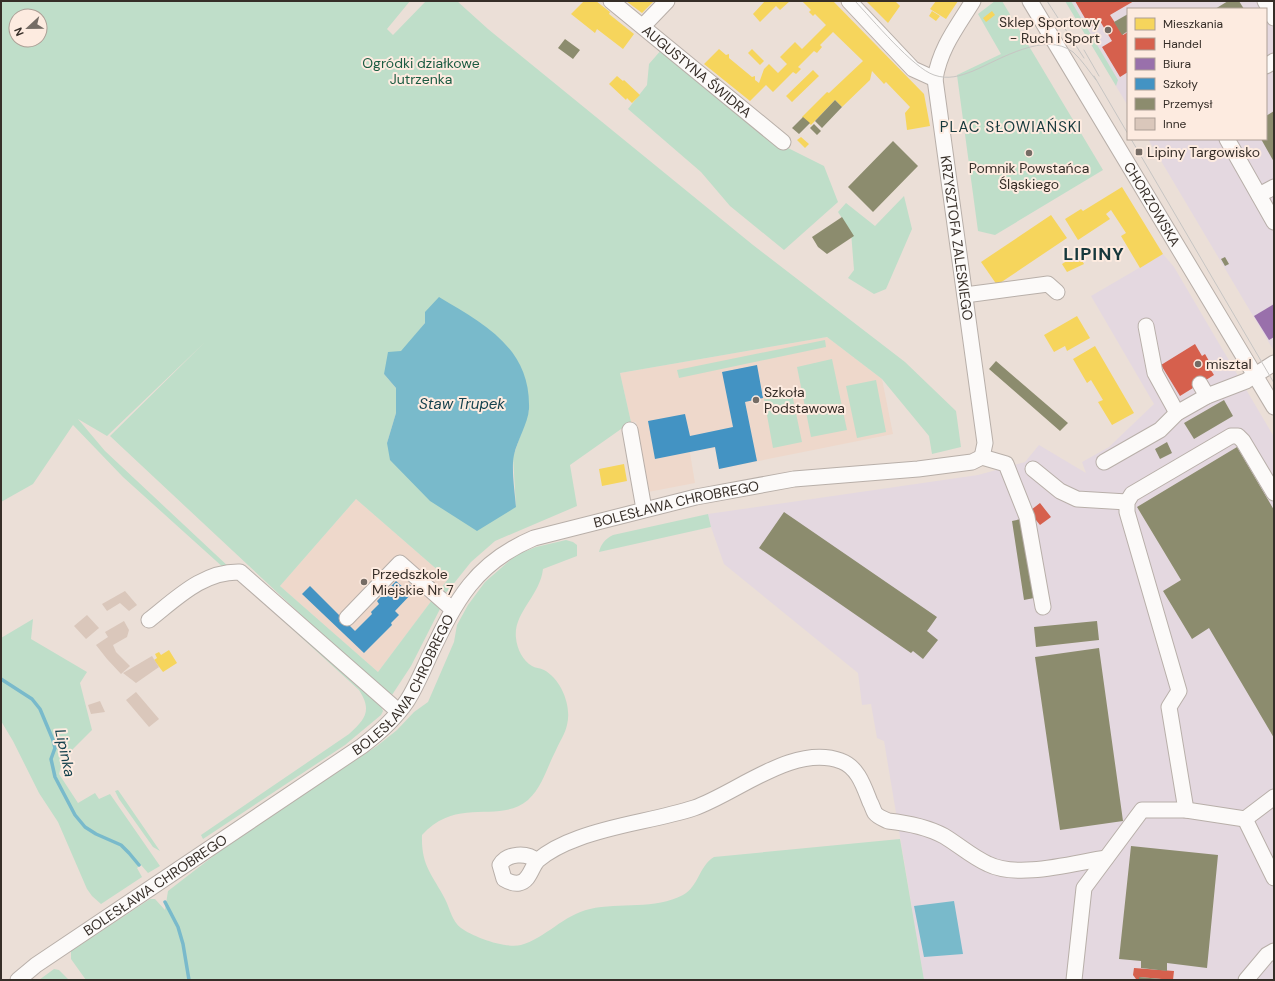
<svg xmlns="http://www.w3.org/2000/svg" width="1275" height="981" font-family="'DM Sans',sans-serif">
<style>
.industrial{fill:#e4d8e0}
.built{fill:#eed8cb}
.green{fill:#bfdec9;fill-rule:evenodd}
.water{fill:#79bacb}
.homes{fill:#f6d55c}
.shops{fill:#d6604d}
.offices{fill:#9970ab}
.schools{fill:#4393c3}
.industry{fill:#8c8c6e}
.lines{fill:none;stroke-linecap:round;stroke-linejoin:round}
.stream{stroke:#79bacb;stroke-width:3.5}
.building{fill:#dac7bb}
.minor-casing{stroke:#b8afa9;stroke-width:17}
.minor{stroke:#fcfaf9;stroke-width:15}
.tram{stroke:#c7c5c3;stroke-width:1}
.poi-dot{fill:#756c65;stroke:#fdebe0;stroke-width:1.5}
.labels{text-anchor:middle;stroke-width:4;stroke-linejoin:round;paint-order:stroke}
.poi-label{font-size:14px;fill:#362e28;stroke:#fdebe0;text-anchor:start}
.park-label{font-size:14px;fill:#1b5b41;stroke:#fdebe0}
.street-label{font-size:14px;fill:#362e28;stroke:#fdebe0}
.neighbourhood-label{font-size:15px;letter-spacing:1px;fill:#16383c;stroke:#fdebe0}
.water-label{font-size:15px;font-style:italic;fill:#15414d;stroke:#fdebe0}
.district-label{font-size:18px;font-weight:bold;letter-spacing:1px;fill:#16383c;stroke:#fdebe0}
</style>
<rect width="100%" height="100%" fill="#ebdfd7"/>
<path class="industrial" d="M1071,1h203v350l-126,-212h118v-130h-138v97l-12,-20 1,-7z
M1163,254l11,13 100,170v543h-350l-40,-239 -7,-3 -6,-34 -9,1 -4,-32 -134,-109 -13,-37 -3,-13 270,-39 47,-13 14,-17 47,28 -4,-11 27,-15 45,-43 -63,-108z"/>
<path class="built" d="M827,337l55,42 11,55 -174,35 -4,-21 -22,3 -3,2 5,30 -47,9 -12,-70h-5l-11,-49z
M356,499l92,80 -70,93 -98,-86z"/>
<path class="green" d="M1,1h409l-23,28 6,6 33,-34h31l31,28 265,216 152,117 51,49 5,36 -29,7 -3,-18 -47,-57 -55,-42 -207,36 11,49 -61,43 7,41 -82,35 -24,21 -24,30 -8,-1 9,-12 -92,-80 -76,87 98,86 54,-72 9,7 -30,59 -21,32 -280,-262 95,-94 -98,94 -29,-17 27,32 125,117 -5,1 -102,-92 -50,-52 -40,59 -32,18zM16,16h24v24h-24zM425,323l104,87 -16,47 3,50 -129,-64 9,-30v-25l-12,-14z
M995,1h7l101,169 -108,65 -17,-4 -21,-156 44,-21 -23,-40z
M1065,1h6l47,79 -2,6z
M662,49l120,96 42,21 14,36 -54,48 -54,-44 -29,-34 -73,-63 19,-24 2,-21z
M904,196l8,33 -26,60 -12,5 -26,-16 6,-8 -3,-38 -13,-20 8,-9 29,23z
M825,340l1,7 -147,31 -2,-8z
M832,359l15,71 -36,7 -14,-70z
M876,380l10,52 -29,6 -11,-52z
M792,394l10,48 -29,6 -9,-49z
M708,514l3,13 -112,25c2,-8 6,-13 14,-17z
M566,540l7,2 4,3v11l-34,13c-3,27 -30,44 -27,69 1,11 7,23 16,28 3,2 8,2 12,4 17,9 28,36 23,55 -2,9 -7,16 -11,25 -9,17 -13,36 -28,50 -30,25 -70,-5 -106,35 -1,31 10,39 23,64 5,10 7,22 16,29 12,9 45,21 60,17 25,-7 42,-30 69,-36 30,-7 65,1 93,-14 16,-9 16,-29 31,-38l186,-18 24,141h-838l-15,-21v-8l79,-52h5l10,11 3,-19 70,-54 139,-91 20,-16 17,-18 14,-10 26,-60 3,-17 11,-20 17,-23 31,-27 20,-8z
M233,575l147,129 3,7 -2,4 -36,30 -142,94 -2,-4 148,-101c17,-15 23,-24 10,-44z
M33,619l-2,20 56,33 -7,11 12,47 -29,29 -4,15 19,29 17,-10 4,6 11,-5 50,72 -12,7 -7,-8 -4,3 5,9 -41,27 -9,-8 -5,-7 -29,-67 -19,-29 -26,-52 -12,-20v-83z
M118,790l42,61 -7,-4 -34,-48 -4,-8z
M54,969l5,1 10,10h-30z"/>
<path class="water" d="M439,297c45,27 92,51 90,112 -1,14 -12,32 -15,46 -3,13 1,38 2,52l-39,24 -47,-30 -40,-41 -3,-17 9,-30v-25l-12,-14 4,-22 13,-1 24,-28v-11z
M954,901l9,53 -39,3 -10,-51z"/>
<path class="homes" d="M584,1h12l14,11 -1,2 25,20 -11,15 -26,-20 -2,4 -24,-19z
M626,1h28l-12,12z
M765,1h25l-10,9 -4,-4 -16,16 -7,-8z
M802,1h31l91,93 6,32 -23,4 -2,-17 5,-6 -24,-25 -2,2 -12,-13 -2,9 -28,27 -7,-7 -24,25 -9,-8 25,-25 2,1 34,-32 -30,-29 -13,13 2,2 -5,6 -3,-2 -16,16 3,2 -5,5 -3,-2 -20,20 -7,-7 -16,16 -46,-37 15,-15 7,6 3,-1v4l23,19 3,-1v4l4,3 5,-14 5,-5 9,9 9,-9 -7,-7 15,-15 7,7 24,-24 -11,-11 -2,2 -4,-4 2,-2z
M866,1h31l-1,1 4,4 -12,17z
M936,1h22l-12,18 -16,-10z
M932,11l8,5 -4,5 -7,-5z
M992,11l3,4 -9,7 -3,-4z
M752,49l12,12 -4,4 -12,-12z
M813,70l6,6 -27,26 -6,-6z
M617,76l6,5 1,-1 16,15 -8,8 -5,-5 -1,2 -17,-16z
M801,137l8,7 -4,4 -8,-8z
M1122,187l41,67 -23,14 -19,-32 5,-3 -15,-23 -5,4 4,5 -32,21 -13,-21 16,-10 2,2z
M1051,215l16,23 -70,47 -16,-23z
M1078,254l6,10 -17,8 -5,-8z
M1077,316l13,22 -23,13 -2,-5 -11,6 -10,-17z
M1095,346l39,67 -22,12 -14,-23 5,-2 -12,-20 -4,3 -14,-24z
M624,464l3,17 -25,5 -3,-17z
M169,650l8,13 -14,9 -9,-12 3,-2 -2,-4 4,-2 2,3z"/>
<path class="shops" d="M1075,1h59l-24,14 13,20 5,-3v40l-8,5 -18,-30 10,-6 -12,-20 -10,6z
M1195,344l7,12 3,-2 4,7 -3,1 8,13 -34,21 -19,-31z
M1040,503l11,14 -11,8 -9,-11v-4z
M1134,968l40,3 -1,9 -34,-3v2h-3l-3,-4z"/>
<path class="offices" d="M1274,304v33l-5,3 -15,-24z"/>
<path class="schools" d="M757,365l6,33 -18,4 12,59 -38,8 -4,-22 -60,12 -7,-38 37,-7 5,22 43,-9 -11,-55z
M396,581l9,8 4,-5 6,6 -20,21 4,4 -8,8 1,2 -28,28 -62,-59 8,-8 45,45 17,-17 -1,-2 8,-8 -2,-3z"/>
<path class="industry" d="M1228,1h11l5,8h-29z
M1128,14v17l-6,4 -8,-13z
M565,39l15,11 -7,9 -15,-11z
M835,100l7,7 -20,21 -7,-7z
M1274,111v51l-13,-23h5v-23z
M803,117l7,6 -11,11 -7,-6z
M814,124l7,7 -4,4 -7,-7z
M893,141l25,25 -45,46 -25,-25z
M842,217l12,19 -27,18 -9,-7 -6,-10z
M1225,257l4,7 -4,2 -4,-7z
M996,361l72,62 -8,8 -71,-62z
M1224,400l9,16 -39,23 -10,-16z
M1167,442l5,11 -12,6 -5,-10z
M1237,447l37,63v228l-65,-110 -17,11 -29,-48 18,-11 -44,-73z
M784,512l153,105 -10,14 11,9 -15,19 -10,-8 -2,2 -152,-105z
M1021,519l13,79 -10,2 -12,-79z
M1097,621l2,19 -63,7 -2,-20z
M1099,648l24,173 -63,9 -25,-173z
M1131,846l87,9 -11,113 -40,-5v8l-26,-3v-7l-22,-2z
M1139,977l22,2v1h-22z"/>
<g class="lines">
<path class="stream" d="M1,679l31,20 8,10 13,31 2,8 -4,11 4,18 20,38 10,12 11,7 25,11 8,8 10,12
M165,902l13,25 5,17 6,36"/>
</g>
<path class="building" d="M125,591l12,14 -8,6 -9,-8 -13,8 -5,-7z
M87,615l12,13 -13,11 -12,-13z
M124,621l5,9 -2,7 -14,8 3,7 14,14 -9,8 -14,-15 -11,-14 12,-8 -3,-5z
M152,656l7,11 -23,16 -13,-10z
M136,692l23,27 -10,8 -23,-27z
M100,701l5,11 -14,2 -3,-9z"/>
<g class="lines">
<defs>
<g id="minor">
<path id="s1" d="M611,1l172,141"/>
<path d="M849,1l64,68 22,10"/>
<path id="s2" d="M973,1c-16,26 -33,47 -38,78l50,364 -3,14"/>
<path id="s3" d="M1030,1l244,406"/>
<path d="M1265,1l9,17"/>
<path d="M643,26l24,-25"/>
<path d="M1266,66l8,-5"/>
<path d="M1227,139l47,83"/>
<path d="M1259,195l15,-8"/>
<path d="M965,295l83,-11 9,8"/>
<path d="M1146,326l9,47 22,40"/>
<path d="M1200,384l7,12"/>
<path d="M630,430l14,79"/>
<path d="M982,457l24,7 21,53 16,90"/>
<path d="M1104,462l56,-32 17,-17 30,-17 39,-15 28,-18"/>
<path d="M1033,469l27,22 17,8 50,3"/>
<path d="M347,618l53,-55 52,46"/>
<path d="M149,620c28,-22 54,-49 91,-48l158,139"/>
<path d="M1186,810l-17,-103 10,-16 -52,-179v-10l5,-8 99,-58h7l5,5 31,52"/>
<path d="M1245,819l29,59"/>
<path d="M537,861c-10,-9 -30,-8 -37,4l4,14c5,3 9,5 15,4 11,-2 12,-16 19,-23 12,-10 27,-17 41,-22 37,-14 78,-18 115,-30 43,-15 100,-65 147,-47 17,6 23,26 29,41 2,3 3,8 5,11 3,4 9,6 13,8 19,2 39,6 56,15 15,9 28,21 44,28 30,15 85,-1 118,-6"/>
<path id="s4" d="M18,980l18,-15 326,-219c17,-13 33,-27 45,-45 9,-14 16,-31 23,-46 26,-55 45,-92 104,-117l162,-41 98,-18 124,-10 54,-7 10,-5"/>
<path d="M1074,980l10,-92 58,-78h44l59,9 29,-22"/>
<path d="M1246,980l21,-25 7,-4"/>
</g>
</defs>
<use href="#minor" class="minor-casing"/>
<use href="#minor" class="minor"/>
<path class="tram" d="M855,1c17,18 58,67 79,74 14,5 26,1 39,-4 28,-12 72,-40 100,-19 9,8 16,19 23,28
M1047,1l37,57
M1084,50l15,26
M1094,76l34,58
M1131,139l143,244"/>
</g>
<g class="poi-dot">
<circle cx="1108" cy="30" r="4"/>
<rect x="1135" y="148" width="8" height="8" rx="2"/>
<circle cx="1029" cy="153" r="4"/>
<circle cx="1198" cy="364" r="4"/>
<circle cx="756" cy="400" r="4"/>
<circle cx="364" cy="582" r="4"/>
</g>
<g class="labels">
<g class="poi-label">
<text x="1100" y="27" text-anchor="end">Sklep Sportowy<tspan x="1100" dy="16">- Ruch i Sport</tspan></text>
<text x="1147" y="157">Lipiny Targowisko</text>
<text x="1029" y="173" text-anchor="middle">Pomnik Powstańca<tspan x="1029" dy="16">Śląskiego</tspan></text>
<text x="1206" y="369">misztal</text>
<text x="764" y="397">Szkoła<tspan x="764" dy="16">Podstawowa</tspan></text>
<text x="372" y="579">Przedszkole<tspan x="372" dy="16">Miejskie Nr 7</tspan></text>
</g>
<g class="park-label">
<text x="421" y="68">Ogródki działkowe<tspan x="421" dy="16">Jutrzenka</tspan></text>
</g>
<g class="street-label">
<text dy="5" stroke="none"><textPath href="#s1" startOffset="111">AUGUSTYNA ŚWIDRA</textPath></text>
<text dy="5" stroke="none"><textPath href="#s3" startOffset="237">CHORZOWSKA</textPath></text>
<text dy="5" stroke="none"><textPath href="#s2" startOffset="248">KRZYSZTOFA ZALESKIEGO</textPath></text>
<text dy="5" stroke="none"><textPath href="#s4" startOffset="839">BOLESŁAWA CHROBREGO</textPath></text>
<text dy="5" stroke="none"><textPath href="#s4" startOffset="491">BOLESŁAWA CHROBREGO</textPath></text>
<text dy="5" stroke="none"><textPath href="#s4" startOffset="167">BOLESŁAWA CHROBREGO</textPath></text>
</g>
<g class="neighbourhood-label">
<text x="1011" y="132">PLAC SŁOWIAŃSKI</text>
</g>
<g class="water-label">
<text x="462" y="409">Staw Trupek</text>
<text transform="translate(65 753) rotate(78)" y="5">Lipinka</text>
</g>
<g class="district-label">
<text x="1094" y="260">LIPINY</text>
</g>
</g>
<rect width="1275" height="981" fill="none" stroke="#362e28" stroke-width="4"/>
<rect x="1127" y="8" width="140" height="132" fill="#fdebe0" stroke="#ad9f96"/>
<rect x="1135" y="18" width="20" height="12" fill="#f6d55c" stroke="#ad9f96"/>
<text x="1163" y="28" font-size="12" fill="#362e28">Mieszkania</text>
<rect x="1135" y="38" width="20" height="12" fill="#d6604d" stroke="#ad9f96"/>
<text x="1163" y="48" font-size="12" fill="#362e28">Handel</text>
<rect x="1135" y="58" width="20" height="12" fill="#9970ab" stroke="#ad9f96"/>
<text x="1163" y="68" font-size="12" fill="#362e28">Biura</text>
<rect x="1135" y="78" width="20" height="12" fill="#4393c3" stroke="#ad9f96"/>
<text x="1163" y="88" font-size="12" fill="#362e28">Szkoły</text>
<rect x="1135" y="98" width="20" height="12" fill="#8c8c6e" stroke="#ad9f96"/>
<text x="1163" y="108" font-size="12" fill="#362e28">Przemysł</text>
<rect x="1135" y="118" width="20" height="12" fill="#dac7bb" stroke="#ad9f96"/>
<text x="1163" y="128" font-size="12" fill="#362e28">Inne</text>
<g transform="translate(28 28) rotate(248)"><circle r="19" fill="#fdebe0" stroke="#ad9f96"/>
<path d="M0-3L7 15L0 10L-7 15Z" fill="#756c65"/>
<text y="-6" font-size="11" font-weight="bold" text-anchor="middle" fill="#362e28">N</text>
</g>
</svg>
